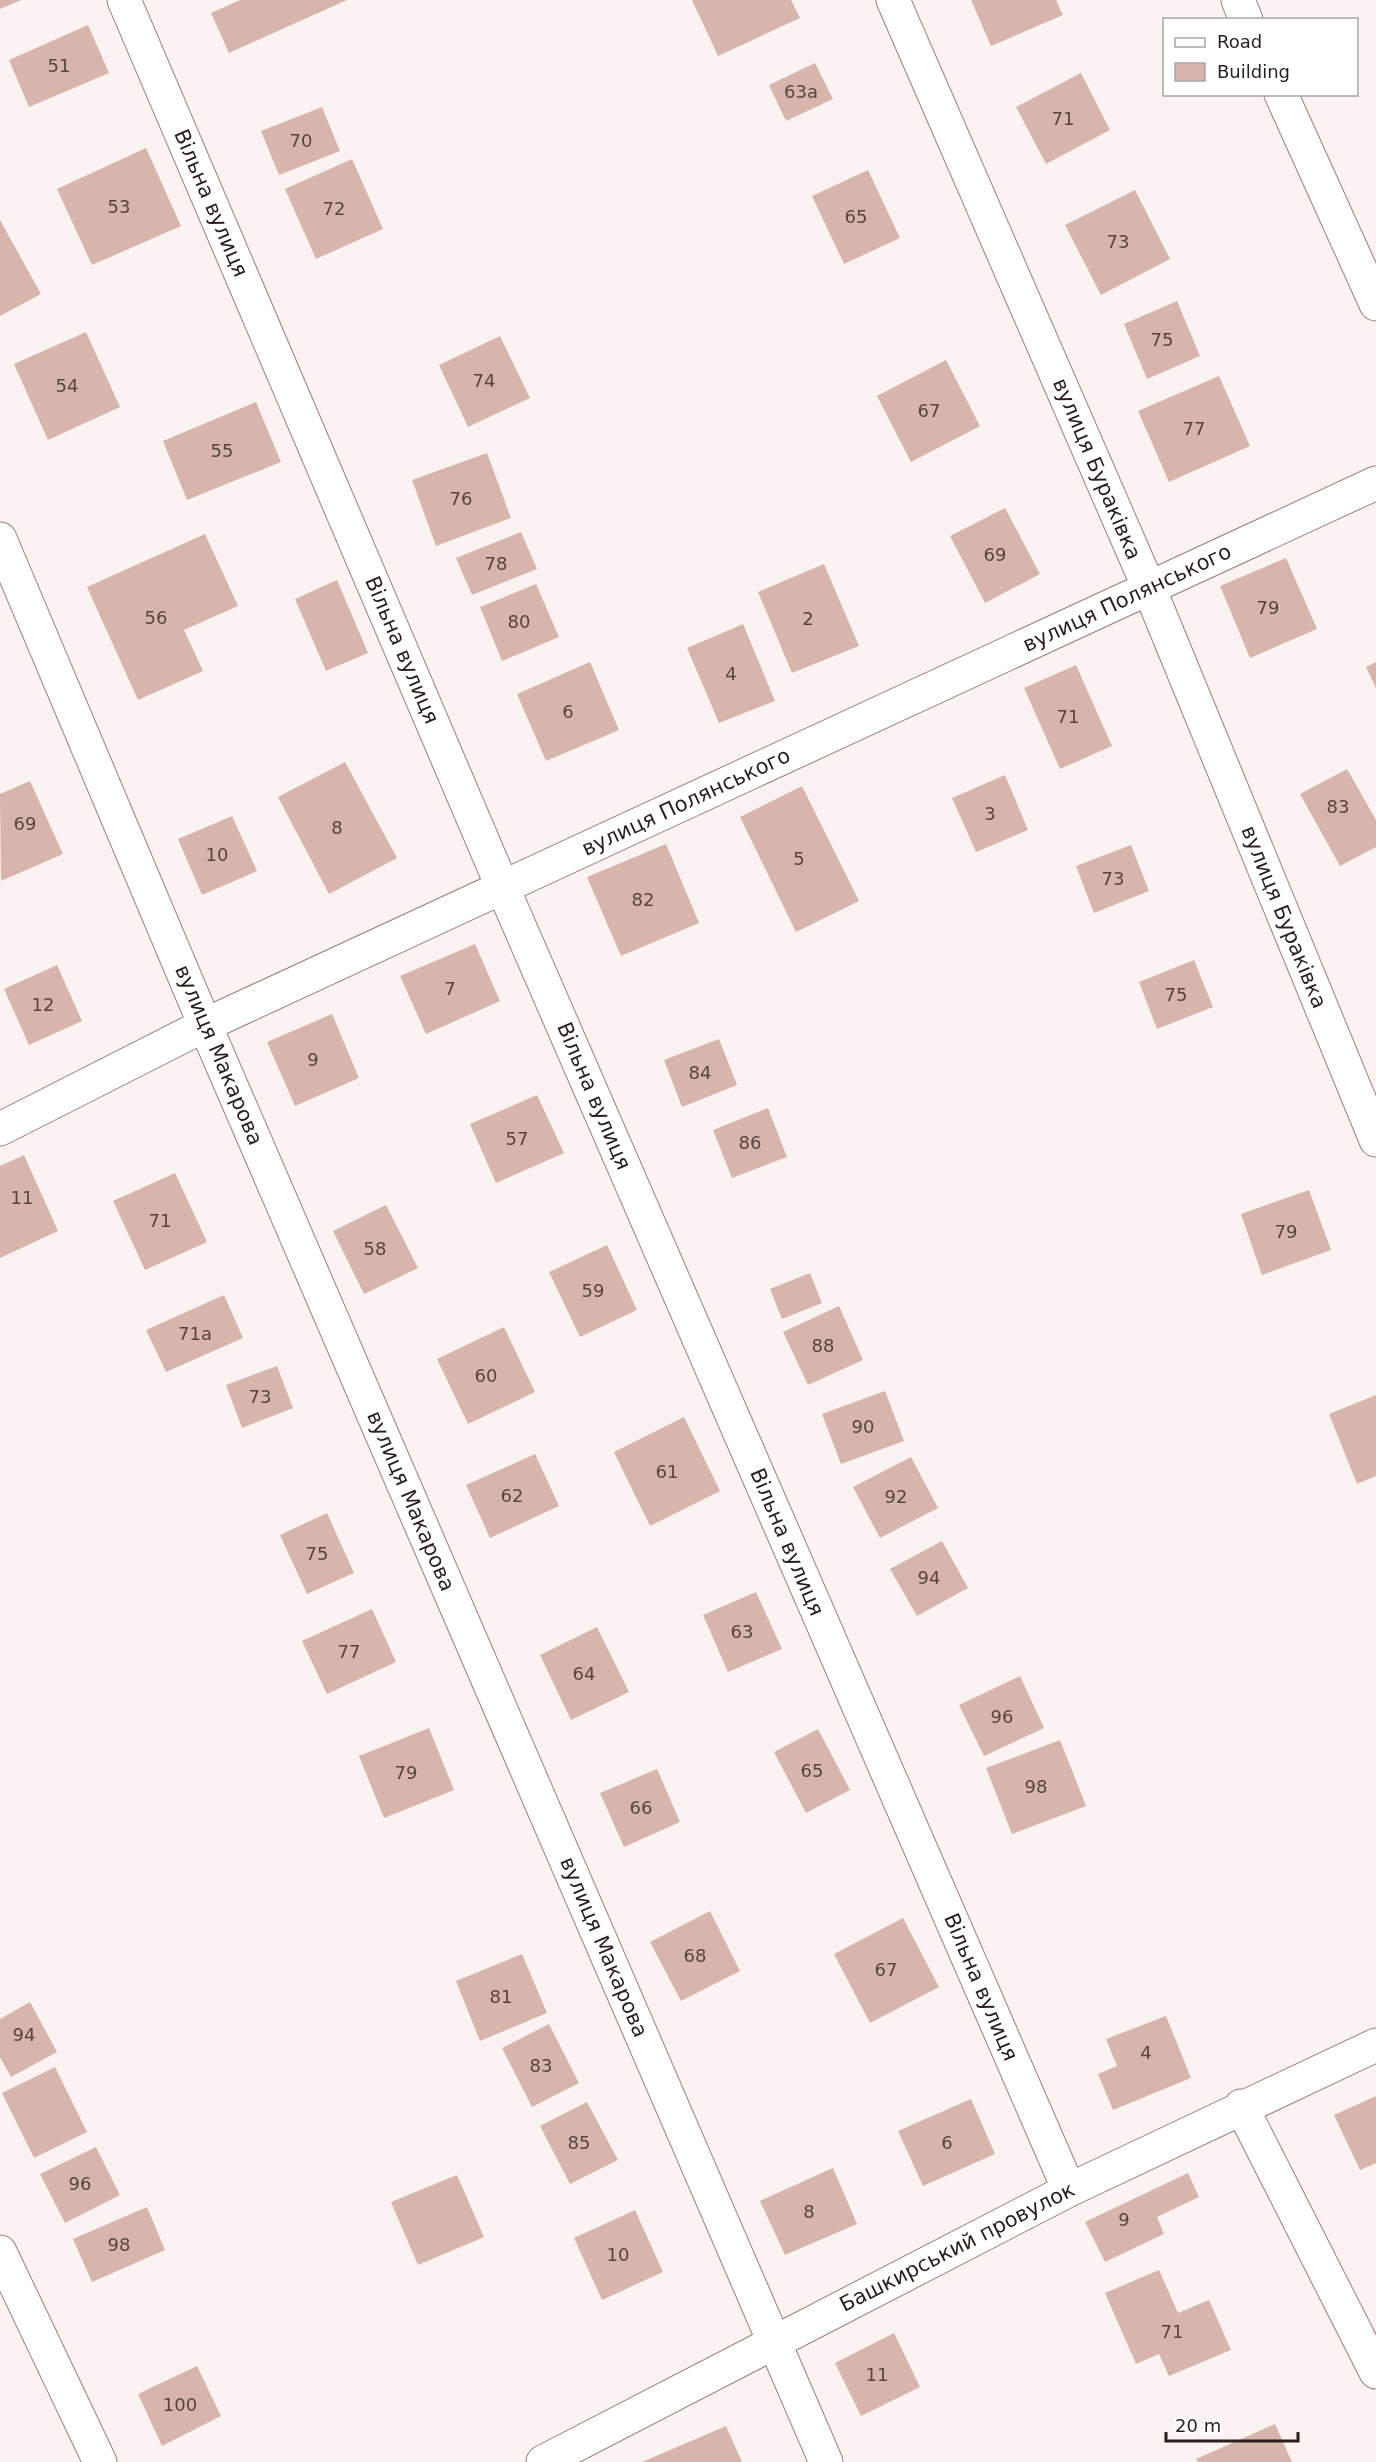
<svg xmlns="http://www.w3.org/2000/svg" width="1376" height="2462" font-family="'DejaVu Sans',sans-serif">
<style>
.building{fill:#d8b5ac}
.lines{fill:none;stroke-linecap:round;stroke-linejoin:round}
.street-casing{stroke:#9e7e76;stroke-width:35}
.street{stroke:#fff;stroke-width:33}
.labels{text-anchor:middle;stroke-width:4.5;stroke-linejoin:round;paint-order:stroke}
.number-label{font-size:18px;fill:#56443f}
.street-label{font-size:21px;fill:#2b1e1b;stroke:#fff}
</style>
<rect width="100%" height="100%" fill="#faf3f1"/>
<path class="building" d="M0,0h21l-21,9z
M240,0h107l-118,53 -18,-40z
M692,0h99l9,18 -82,38z
M971,0h85l7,15 -72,31z
M88,25l21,48 -80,34 -20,-47z
M815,63l18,36 -47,22 -17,-36z
M1081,73l29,57 -64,34 -30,-57z
M322,107l18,44 -61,24 -18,-44z
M146,148l35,78 -89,39 -35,-76z
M352,159l31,70 -67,30 -31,-70z
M868,170l32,68 -56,26 -32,-68z
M1135,190l35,69 -69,36 -36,-70z
M0,220l41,74 -41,22z
M1177,301l23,55 -53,23 -23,-55z
M86,332l34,75 -72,33 -34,-76z
M500,336l30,62 -62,29 -29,-62z
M946,360l34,66 -69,36 -34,-66z
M1219,376l31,70 -81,36 -31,-71z
M256,402l25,60 -94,38 -24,-59z
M487,453l24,65 -75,28 -24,-66z
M1005,508l35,66 -55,29 -35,-67z
M521,532l16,37 -65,26 -16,-37z
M205,534l33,72 -54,24 19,41 -65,29 -51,-113z
M1286,558l31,71 -67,29 -30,-72z
M824,564l35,82 -67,27 -34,-81z
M337,580l31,73 -42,18 -31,-72z
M536,584l23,53 -57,24 -22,-54z
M743,624l32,77 -56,22 -32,-75z
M590,662l29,68 -73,31 -29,-67z
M1376,662v26l-10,-21z
M1076,665l36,81 -52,23 -36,-81z
M345,762l52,96 -68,36 -51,-97z
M1347,769l29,51v27l-36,19 -40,-72z
M1005,775l23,55 -52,22 -24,-54z
M30,781l33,73 -62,27 -1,-87z
M802,786l57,115 -63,31 -56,-115z
M232,816l25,55 -55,24 -24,-56z
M666,844l33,79 -78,33 -34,-79z
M1131,845l18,46 -55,22 -18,-47z
M475,944l25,57 -74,33 -26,-58z
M1194,960l19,47 -56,22 -18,-47z
M57,965l25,56 -53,24 -25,-56z
M332,1014l27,64 -64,28 -28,-64z
M719,1039l18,46 -55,22 -18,-47z
M537,1095l27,58 -68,30 -26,-59z
M768,1108l19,49 -55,21 -19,-48z
M24,1155l34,76 -58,27v-92z
M175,1173l32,69 -62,28 -32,-69z
M1309,1190l22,60 -69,25 -21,-61z
M386,1205l32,63 -54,26 -31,-63z
M607,1245l30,65 -57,27 -31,-65z
M810,1273l12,30 -40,16 -12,-30z
M224,1295l19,43 -77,34 -20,-42z
M839,1306l24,54 -55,25 -25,-53z
M504,1327l31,65 -67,32 -31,-65z
M277,1366l16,42 -51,20 -16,-43z
M885,1391l19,50 -63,23 -19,-50z
M1376,1395v81l-19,8 -28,-70z
M684,1417l36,74 -70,35 -36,-74z
M535,1454l24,52 -69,32 -24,-53z
M911,1457l27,51 -58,30 -27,-51z
M327,1513l27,60 -47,21 -27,-59z
M942,1541l26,47 -51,28 -27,-47z
M756,1592l26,57 -54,23 -25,-57z
M372,1609l24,53 -69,32 -25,-53z
M597,1627l32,65 -58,28 -31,-65z
M1020,1676l24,52 -60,28 -25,-51z
M429,1728l25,62 -70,28 -25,-62z
M818,1729l32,61 -44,23 -32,-61z
M1060,1740l26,66 -74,28 -26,-66z
M657,1769l23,53 -56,25 -24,-54z
M710,1911l30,60 -59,30 -31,-59z
M903,1918l36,69 -69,36 -36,-69z
M522,1954l25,59 -67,28 -24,-60z
M30,2002l27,50 -46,25 -11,-20v-38z
M1166,2016l25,62 -78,32 -15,-36 19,-8 -11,-27z
M549,2024l30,59 -47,24 -30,-59z
M55,2067l32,65 -53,26 -32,-65z
M1376,2096v67l-16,7 -26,-55z
M971,2099l24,55 -72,32 -25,-55z
M587,2102l31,58 -48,24 -30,-58z
M96,2147l24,48 -55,28 -25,-49z
M833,2168l24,56 -72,31 -25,-54z
M1188,2173l11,24 -42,20 7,17 -59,28 -20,-40z
M457,2175l27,62 -66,28 -27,-63z
M147,2207l18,43 -73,32 -19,-43z
M635,2210l28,62 -61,28 -28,-62z
M1159,2270l19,43 31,-13 22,50 -62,26 -10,-22 -23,10 -31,-71z
M894,2333l26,54 -59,29 -26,-53z
M197,2366l24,50 -59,30 -24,-52z
M1275,2424l17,38h-94l-2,-3z
M726,2426l16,36h-100z"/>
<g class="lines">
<defs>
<path id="street" d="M124,0l378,886 567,1304
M893,0l256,588 227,552
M1238,0l8,20
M1281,94l95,210
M0,539l205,486 621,1437
M0,1129l205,-104 1171,-542
M1241,2106l135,266
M0,2252l100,210
M543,2462l526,-272 307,-145"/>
</defs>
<use href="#street" class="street-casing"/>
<use href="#street" class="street"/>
</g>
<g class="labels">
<g class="number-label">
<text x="59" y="72">51</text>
<text x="801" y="98">63а</text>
<text x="1063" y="125">71</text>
<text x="301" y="147">70</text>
<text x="119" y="213">53</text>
<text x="334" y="215">72</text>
<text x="856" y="223">65</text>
<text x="1118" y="248">73</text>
<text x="1162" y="346">75</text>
<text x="484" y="387">74</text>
<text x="67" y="392">54</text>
<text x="929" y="417">67</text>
<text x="1194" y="435">77</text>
<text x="222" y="457">55</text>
<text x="461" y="505">76</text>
<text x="995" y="561">69</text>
<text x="496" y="570">78</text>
<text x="1268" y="614">79</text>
<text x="156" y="624">56</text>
<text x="808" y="625">2</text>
<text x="519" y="628">80</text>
<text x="731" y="680">4</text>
<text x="568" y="718">6</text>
<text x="1068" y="723">71</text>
<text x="1338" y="813">83</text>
<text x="990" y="820">3</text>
<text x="25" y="830">69</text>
<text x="337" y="834">8</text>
<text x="217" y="861">10</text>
<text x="799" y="865">5</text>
<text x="1113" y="885">73</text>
<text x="643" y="906">82</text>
<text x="450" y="995">7</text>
<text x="1176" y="1001">75</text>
<text x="43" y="1011">12</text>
<text x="313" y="1066">9</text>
<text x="700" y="1079">84</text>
<text x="517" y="1145">57</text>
<text x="750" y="1149">86</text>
<text x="22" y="1204">11</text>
<text x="160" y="1227">71</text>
<text x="1286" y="1238">79</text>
<text x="375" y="1255">58</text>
<text x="593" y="1297">59</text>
<text x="195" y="1340">71а</text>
<text x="823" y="1352">88</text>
<text x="486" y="1382">60</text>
<text x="260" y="1403">73</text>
<text x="863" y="1433">90</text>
<text x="667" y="1478">61</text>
<text x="512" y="1502">62</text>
<text x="896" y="1503">92</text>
<text x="317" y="1560">75</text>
<text x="929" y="1584">94</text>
<text x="742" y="1638">63</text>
<text x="349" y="1658">77</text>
<text x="584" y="1680">64</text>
<text x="1002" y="1723">96</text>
<text x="812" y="1777">65</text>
<text x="406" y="1779">79</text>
<text x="1036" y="1793">98</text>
<text x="641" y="1814">66</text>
<text x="695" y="1962">68</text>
<text x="886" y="1976">67</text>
<text x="501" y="2003">81</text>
<text x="24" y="2041">94</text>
<text x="1146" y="2059">4</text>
<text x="541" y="2072">83</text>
<text x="579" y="2149">85</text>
<text x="947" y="2149">6</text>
<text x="80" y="2190">96</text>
<text x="809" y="2218">8</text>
<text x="1124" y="2226">9</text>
<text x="119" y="2251">98</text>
<text x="618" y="2261">10</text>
<text x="1172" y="2338">71</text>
<text x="877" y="2381">11</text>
<text x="180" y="2411">100</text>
</g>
<g class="street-label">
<text transform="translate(211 203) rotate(67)" y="7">Вільна вулиця</text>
<text transform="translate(1097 469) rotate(67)" y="7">вулиця Бураківка</text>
<text transform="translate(1127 598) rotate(-25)" y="7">вулиця Полянського</text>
<text transform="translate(402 650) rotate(67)" y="7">Вільна вулиця</text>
<text transform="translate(686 802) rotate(-25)" y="7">вулиця Полянського</text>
<text transform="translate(1284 917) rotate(68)" y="7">вулиця Бураківка</text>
<text transform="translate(219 1055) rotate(67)" y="7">вулиця Макарова</text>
<text transform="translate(594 1096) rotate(67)" y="7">Вільна вулиця</text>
<text transform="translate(411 1501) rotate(67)" y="7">вулиця Макарова</text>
<text transform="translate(787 1542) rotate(67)" y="7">Вільна вулиця</text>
<text transform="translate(604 1947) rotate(67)" y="7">вулиця Макарова</text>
<text transform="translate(981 1987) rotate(67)" y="7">Вільна вулиця</text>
<text transform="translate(957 2247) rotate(-27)" y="7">Башкирський провулок</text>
</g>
</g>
<rect x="1163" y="18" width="195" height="78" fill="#ffffff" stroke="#aaa5a4" stroke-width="1.5"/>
<rect x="1175" y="38" width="30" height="9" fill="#ffffff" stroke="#aaa5a4" stroke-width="1.5"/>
<text x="1217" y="48" font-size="18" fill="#2b1e1b">Road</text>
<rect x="1175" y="63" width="30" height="18" fill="#d8b5ac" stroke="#aaa5a4" stroke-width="1.5"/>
<text x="1217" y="78" font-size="18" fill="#2b1e1b">Building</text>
<path d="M1166 2432v9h132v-9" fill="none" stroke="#2b1e1b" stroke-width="3"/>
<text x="1175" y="2432" font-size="18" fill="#2b1e1b" stroke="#ffffff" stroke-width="4.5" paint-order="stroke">20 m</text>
</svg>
